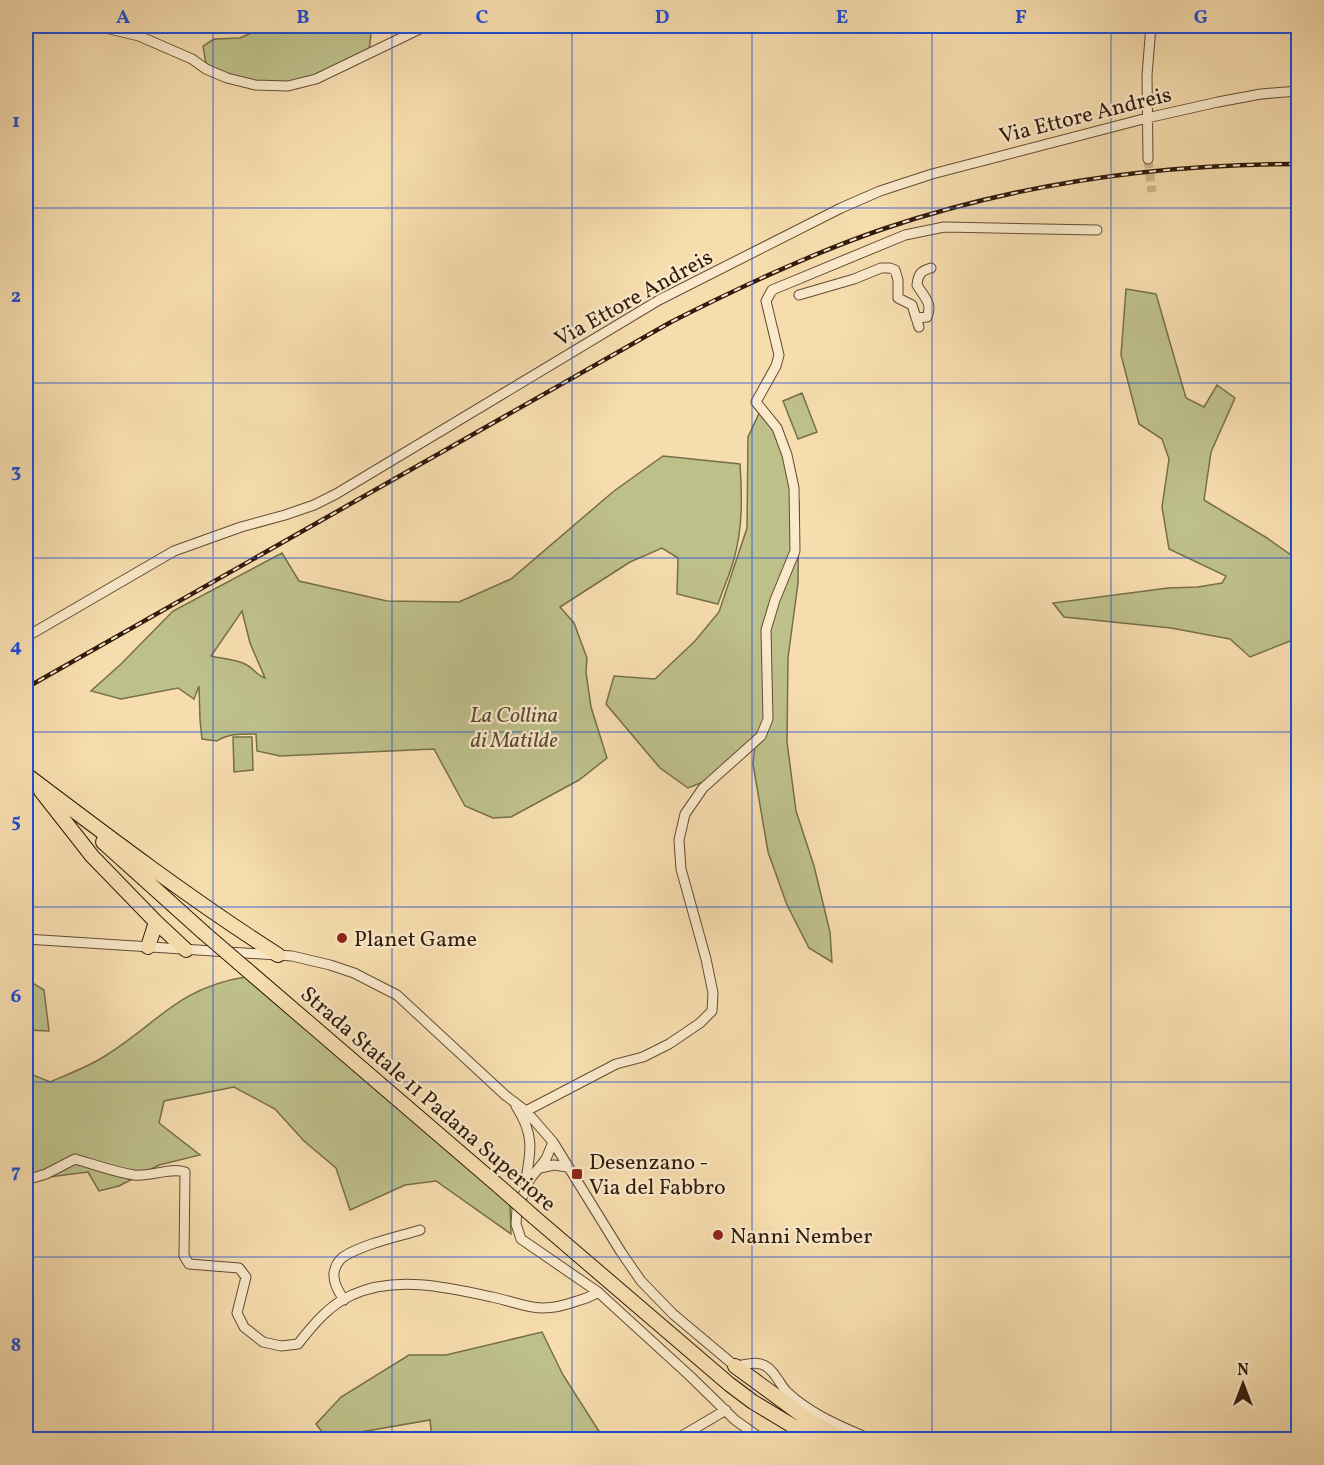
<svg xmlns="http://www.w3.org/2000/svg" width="1324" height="1465" font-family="Vollkorn,serif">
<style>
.green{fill:#bec08a;stroke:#776e4b;stroke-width:1.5;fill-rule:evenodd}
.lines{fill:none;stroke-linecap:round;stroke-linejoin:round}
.minor-tunnel{stroke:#cfb68e;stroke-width:9;stroke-dasharray:9 4.5;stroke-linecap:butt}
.minor-casing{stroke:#624c34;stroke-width:11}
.highway-casing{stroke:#301b0c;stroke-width:16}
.minor{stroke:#fae9ca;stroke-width:9}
.highway{stroke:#f7ddae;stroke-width:14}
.rail-casing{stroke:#301b0c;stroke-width:4.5}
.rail{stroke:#fae9ca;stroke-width:2;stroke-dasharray:7;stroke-linecap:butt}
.highway-bridge-casing{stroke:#301b0c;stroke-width:16;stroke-linecap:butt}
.highway-bridge{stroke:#f7ddae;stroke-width:14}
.grid{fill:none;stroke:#1d4ed8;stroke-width:1.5;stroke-opacity:0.55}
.poi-dot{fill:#8f2418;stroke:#fae9ca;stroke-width:2}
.labels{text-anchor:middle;stroke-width:4.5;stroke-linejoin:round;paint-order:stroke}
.street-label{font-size:22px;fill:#301b0c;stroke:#fae9ca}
.park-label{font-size:22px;font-style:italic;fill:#5b4d32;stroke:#fae9ca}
.poi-label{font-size:22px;fill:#301b0c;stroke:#fae9ca;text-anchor:start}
.neatline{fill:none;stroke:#1d4ed8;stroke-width:2}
.grid-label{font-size:20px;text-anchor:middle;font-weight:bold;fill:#1d4ed8}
</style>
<rect width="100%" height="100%" fill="#f7ddae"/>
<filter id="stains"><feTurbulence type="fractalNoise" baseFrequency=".00333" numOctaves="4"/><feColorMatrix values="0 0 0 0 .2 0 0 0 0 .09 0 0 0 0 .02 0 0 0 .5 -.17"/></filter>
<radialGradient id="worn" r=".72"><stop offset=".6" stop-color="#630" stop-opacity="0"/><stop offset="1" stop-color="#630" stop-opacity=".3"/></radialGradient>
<path class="green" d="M267,26h105l-3,24 -61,30 -26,3 -37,-2 -39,-17 -3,-18 11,-7 26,-1z
M1126,289l30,5 30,104 18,9 13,-22 18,13 -24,54 -7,48 63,38 31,22v83l-8,-2 -40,16 -20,-18 -59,-11 -107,-11 -11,-14 115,-15 30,-1 24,-4 4,-7 -57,-27 -7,-42 7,-48 -7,-20 -23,-15 -18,-69z
M802,393l15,39 -19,7 -15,-38z
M762,407l20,23 17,72 -1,81 -10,75 -1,84 9,69 18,55 16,66 2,30 -23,-14 -22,-43 -19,-53 -15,-88 2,-19 -29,28 -38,15 -28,-20 -54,-64 8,-28 41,3 40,-38 24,-29 28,-84 1,-91z
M663,456l77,8c2,32 3,63 -6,95 -4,15 -11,30 -16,45l-41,-10 1,-36 -16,-10 -32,14 -70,45 14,16 13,35 -1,14 5,35 16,51 -28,22 -68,37 -18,1 -28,-12 -31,-57 -154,7 -23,-5 -1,-17c-14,0 -27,-1 -39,7l-15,-2 -2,-19 -1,-34 -5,13 -16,-11 -57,11 -30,-8 30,-27 52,-53 109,-58 17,28 88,20 72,1 52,-23 103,-88zM242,611l8,32 15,35c-9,-3 -11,-10 -20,-14 -10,-5 -23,-5 -34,-8z
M233,737h19l1,33 -19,2z
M245,977l119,97 146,130 1,30 -75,-53 -31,4 -55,25 -14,-42 -32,-27 -29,-32 -41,-22 -70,14 -5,22 41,32 -41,10 -40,21 -20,5 -11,-19 -62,8v-108l24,10c18,-8 38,-15 55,-26 53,-33 73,-68 140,-79z
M26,979l18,11 5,41 -23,-1z
M542,1332l21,43 41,64h-172l-2,-19 -69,12 -38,1 -7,-9 25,-27 68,-42h37z"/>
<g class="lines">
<path class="minor-tunnel" d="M1148,159l4,33"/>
<defs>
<path id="minor" d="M97,26l42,10 53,23 14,10 21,9 28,7 33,1 28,-7 110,-53
M1148,159l-1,-84 4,-49
M799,295l55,-16 27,-11h9l5,2 3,10v18l14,7 7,22
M916,318l11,-1c6,-14 -3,-20 -10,-32 1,-10 3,-14 14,-17
M26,637l148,-86 67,-24 44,-12 29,-10 22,-11 323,-194 182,-92 39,-17 52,-17 215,-56 71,-16 43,-8 37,-3
M26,939l266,17 38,9 24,8 43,22 108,100 21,16 27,31 68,110 20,29 32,33 62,52c10,-1 23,-6 32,1 9,6 13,18 20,25 24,23 56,35 85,48
M516,1106c19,29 15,46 9,78
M526,1111l90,-47 27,-7 26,-13 31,-21 12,-12 1,-18 -7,-34 -25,-90 -2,-29 6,-26 18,-26 58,-52 7,-17 -2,-89 9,-30 20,-49 -1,-63 -7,-33 -10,-27 -21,-26 20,-36 3,-11 -13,-54 6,-11 133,-55 39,-8 153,3
M553,1142l-7,17 -16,20 -13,30 -1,15 5,15 77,53 92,84 45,44 28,20
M540,1168l14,-3 13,2
M26,1180l20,-6 29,-15c18,5 40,13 59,16 17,2 36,-8 51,-3l-1,84 5,8 50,4 7,9 -9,36 7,14 19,15 18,4 17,-2c14,-18 32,-40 54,-49 43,-20 95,-8 140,2 36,8 46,18 85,4 7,-2 14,-4 21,-9
M344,1300c-5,-8 -11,-17 -10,-27 1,-6 4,-12 9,-16 20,-13 54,-20 77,-27
M675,1440l51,-30"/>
<path id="highway" d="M28,776c82,62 164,124 250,179
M41,791l51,65 64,66 30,28
M103,842l100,90
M148,947l8,-25
M246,969l255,219
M534,1217l195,167 24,18 63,38
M735,1366l75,55 35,19"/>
</defs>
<use href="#minor" class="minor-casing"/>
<use href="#highway" class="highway-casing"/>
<use href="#minor" class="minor"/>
<use href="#highway" class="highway"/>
<defs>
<path id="rail" d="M26,688l645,-366c69,-35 139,-68 212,-93 133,-45 276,-65 415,-65"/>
</defs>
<use href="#rail" class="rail-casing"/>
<use href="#rail" class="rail"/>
<defs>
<path id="highway-bridge" d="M203,932l43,37
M501,1188l33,29"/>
</defs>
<use href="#highway-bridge" class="highway-bridge-casing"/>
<use href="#highway-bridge" class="highway-bridge"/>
</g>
<path class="grid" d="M213,26v1414M392,26v1414M572,26v1414M752,26v1414M932,26v1414M1111,26v1414M26,208h1272M26,383h1272M26,558h1272M26,732h1272M26,907h1272M26,1082h1272M26,1257h1272"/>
<g class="poi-dot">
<circle cx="342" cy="938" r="6"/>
<rect x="571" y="1168" width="12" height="12" rx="3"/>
<circle cx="718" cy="1235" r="6"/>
</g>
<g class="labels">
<g class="street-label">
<text transform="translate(1085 114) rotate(-14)" y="8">Via Ettore Andreis</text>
<text transform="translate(633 297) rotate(-29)" y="8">Via Ettore Andreis</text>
<text transform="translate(429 1098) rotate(41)" y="8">Strada Statale 11 Padana Superiore</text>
</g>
<g class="park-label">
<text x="514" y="722">La Collina<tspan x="514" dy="25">di Matilde</tspan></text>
</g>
<g class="poi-label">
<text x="354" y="946">Planet Game</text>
<text x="589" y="1169">Desenzano -<tspan x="589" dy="25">Via del Fabbro</tspan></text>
<text x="730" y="1243">Nanni Nember</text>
</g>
</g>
<rect width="1324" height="1465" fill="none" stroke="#f7ddae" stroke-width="66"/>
<g transform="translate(1243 1384)" stroke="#fae9ca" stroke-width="4.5" paint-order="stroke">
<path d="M0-4.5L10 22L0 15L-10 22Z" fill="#301b0c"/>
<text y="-9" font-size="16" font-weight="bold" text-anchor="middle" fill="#301b0c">N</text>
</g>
<rect x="33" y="33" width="1258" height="1399" class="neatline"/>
<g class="grid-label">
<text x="123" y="23">A</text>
<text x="303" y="23">B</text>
<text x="482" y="23">C</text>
<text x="662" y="23">D</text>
<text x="842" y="23">E</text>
<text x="1021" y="23">F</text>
<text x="1201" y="23">G</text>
<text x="16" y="127">1</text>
<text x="16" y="302">2</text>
<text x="16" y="477">3</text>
<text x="16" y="652">4</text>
<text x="16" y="827">5</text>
<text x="16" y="1002">6</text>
<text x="16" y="1177">7</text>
<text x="16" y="1351">8</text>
</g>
<rect width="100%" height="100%" filter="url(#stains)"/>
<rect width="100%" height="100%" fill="url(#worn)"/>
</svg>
